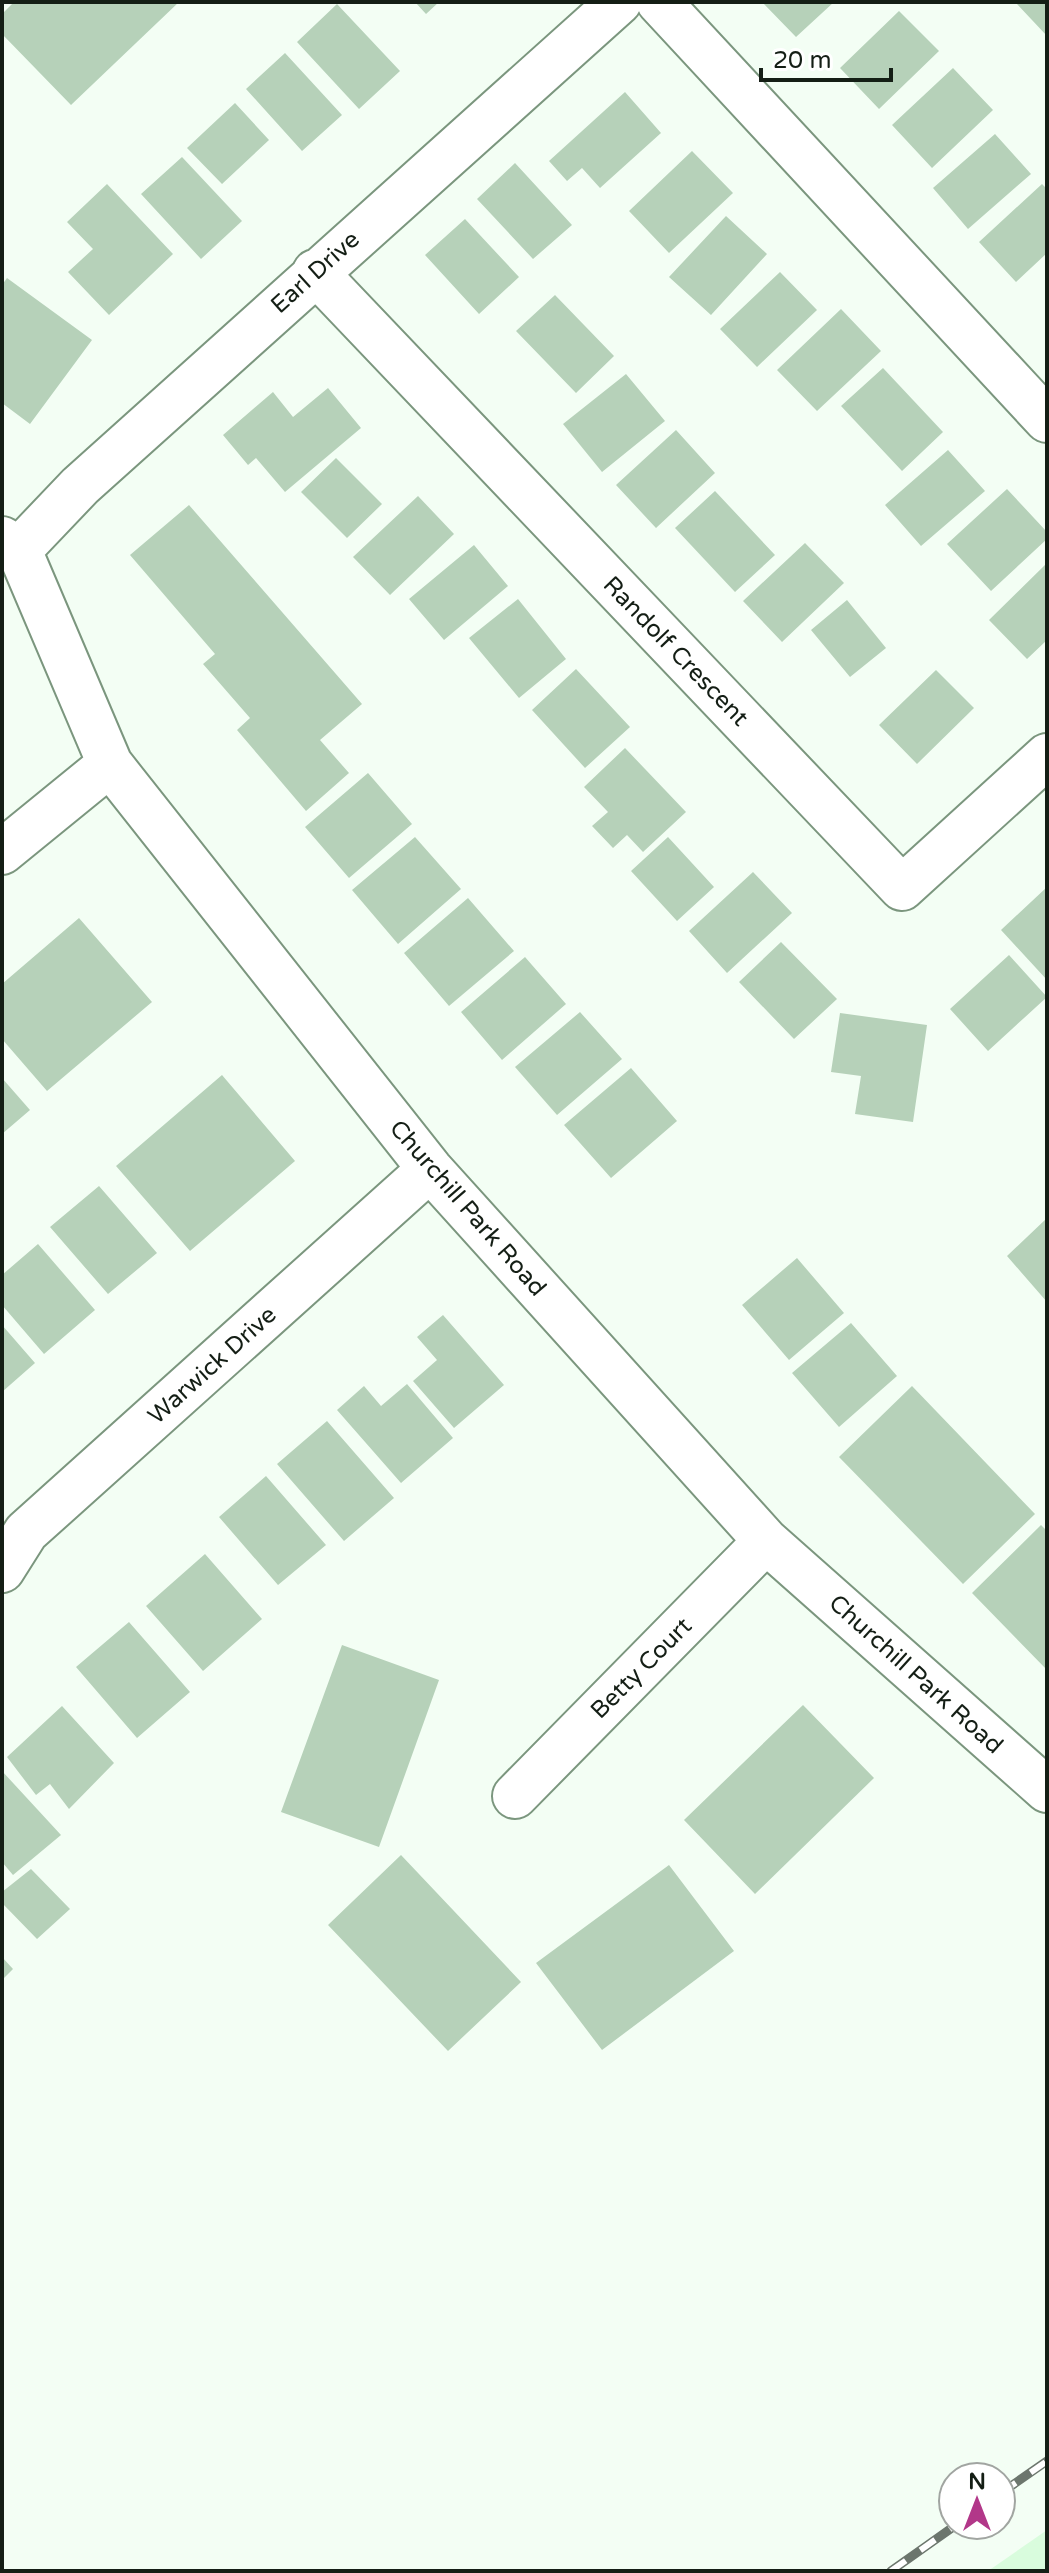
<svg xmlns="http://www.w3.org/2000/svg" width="1049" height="2573" font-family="'Varela Round',sans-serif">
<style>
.built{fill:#d9fcdd}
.building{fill:#b6d1b9}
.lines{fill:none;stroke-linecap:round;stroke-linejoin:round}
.minor-casing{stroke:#7b967e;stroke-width:48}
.minor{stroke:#fff;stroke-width:44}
.rail-casing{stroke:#6c766d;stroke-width:9}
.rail{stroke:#fff;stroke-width:6;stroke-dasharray:18;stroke-linecap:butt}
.labels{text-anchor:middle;stroke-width:8;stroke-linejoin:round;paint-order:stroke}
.street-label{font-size:24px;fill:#141e15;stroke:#fff}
</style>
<rect width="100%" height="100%" fill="#f3fef4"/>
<path class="built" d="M1047,2530v41h-59z"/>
<path class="building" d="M10,2h169l-108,103 -69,-71v-20l10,-10z
M415,2h24l-13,12z
M762,2h72l-38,35z
M1015,2h32v34z
M337,4l63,67 -41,38 -62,-67z
M899,11l40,40 -60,58 -39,-41z
M285,53l57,62 -40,36 -56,-62z
M953,68l40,42 -61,58 -40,-43z
M625,92l36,41 -61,55 -18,-20 -15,13 -18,-20z
M235,103l34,37 -47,44 -35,-36z
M995,134l36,40 -63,55 -35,-41z
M692,151l41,42 -64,60 -40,-42z
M182,157l60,64 -41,38 -60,-65z
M515,163l57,62 -39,34 -56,-60z
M107,184l66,70 -64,61 -41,-43 25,-23 -26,-27z
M1042,184l5,5v64l-31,29 -37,-40z
M726,216l41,38 -56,61 -42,-38z
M465,219l54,58 -40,37 -54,-59z
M780,272l37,38 -60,57 -37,-38z
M7,278l85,62 -62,84 -28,-21v-118z
M555,295l59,61 -38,37 -60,-62z
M841,309l40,42 -64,60 -40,-41z
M883,368l60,64 -41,39 -61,-65z
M626,374l39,47 -63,51 -39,-48z
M328,388l33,40 -76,64 -29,-34 -8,7 -25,-30 50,-43 20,25z
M676,430l39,43 -59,55 -40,-43z
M948,450l37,41 -64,55 -36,-41z
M336,458l46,46 -35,34 -46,-46z
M1007,489l40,43v7l-56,52 -44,-47z
M715,491l60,64 -40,37 -60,-64z
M418,496l36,38 -64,61 -37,-38z
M189,505l173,199 -42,36 29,33 -43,38 -69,-81 13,-12 -47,-54 12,-10 -85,-99z
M805,543l39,40 -62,59 -39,-41z
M474,545l34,41 -64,54 -35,-41z
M1047,563v77l-20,19 -38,-39z
M518,599l48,60 -47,39 -50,-60z
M847,600l39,48 -36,29 -39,-47z
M576,669l54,58 -45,41 -53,-58z
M936,670l38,38 -57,56 -38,-39z
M625,748l61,64 -43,40 -16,-17 -14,13 -21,-22 16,-14 -24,-25z
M368,773l44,51 -63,54 -44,-51z
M415,837l46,52 -63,55 -46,-54z
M668,837l46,50 -37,34 -46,-50z
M753,872l39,41 -65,60 -38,-42z
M1047,887v93l-46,-50z
M468,898l46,53 -65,55 -45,-53z
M79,918l73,84 -105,89 -45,-52v-55z
M781,942l56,57 -43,40 -55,-57z
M1009,955l38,42 -59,54 -38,-42z
M525,957l41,47 -64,56 -41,-48z
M580,1012l42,47 -65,56 -42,-48z
M840,1013l87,12 -14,97 -58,-8 6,-38 -30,-4z
M631,1068l46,53 -66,57 -47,-53z
M222,1075l73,86 -105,90 -74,-85z
M2,1078l28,32 -28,24z
M99,1186l58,67 -49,41 -58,-67z
M1047,1218v84l-40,-46z
M38,1244l57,66 -51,44 -42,-49v-30z
M797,1258l47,55 -55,47 -47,-55z
M443,1315l61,70 -50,43 -41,-47 24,-21 -20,-23z
M851,1323l46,53 -58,51 -47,-54z
M2,1325l33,38 -33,29z
M407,1384l46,54 -52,45 -64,-73 27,-24 17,20z
M912,1386l123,128 -72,70 -124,-127z
M327,1421l67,77 -50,43 -67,-77z
M266,1476l60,69 -48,40 -59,-68z
M1041,1525l6,6v139l-75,-77z
M205,1554l57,65 -59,52 -57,-65z
M129,1622l61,70 -53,46 -61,-71z
M342,1645l97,35 -60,167 -98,-35z
M803,1705l71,73 -119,116 -71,-74z
M62,1706l52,57 -45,46 -19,-25 -14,11 -29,-38z
M2,1771l59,64 -48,40 -11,-13z
M401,1855l120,127 -73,69 -120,-126z
M669,1865l65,86 -132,99 -66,-87z
M31,1869l39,40 -33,30 -35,-36v-11z
M2,1957l11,12 -11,11z"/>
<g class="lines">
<defs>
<path id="minor" d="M659,2l388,418
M315,272l587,616 145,-132
M2,539l17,11 91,214 320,405 336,372 281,249
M19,550l61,-64 539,-484
M2,852l108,-88
M2,1570l24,-38 404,-363
M515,1796l251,-255"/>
</defs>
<use href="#minor" class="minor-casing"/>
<use href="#minor" class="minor"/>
<defs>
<path id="rail" d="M1001,2493l46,-32
M891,2571l65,-46"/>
</defs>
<use href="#rail" class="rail-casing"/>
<use href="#rail" class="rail"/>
</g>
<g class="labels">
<g class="street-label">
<text transform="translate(315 272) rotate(-42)" y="8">Earl Drive</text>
<text transform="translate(676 651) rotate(46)" y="8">Randolf Crescent</text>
<text transform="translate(468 1208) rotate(49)" y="8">Churchill Park Road</text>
<text transform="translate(212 1365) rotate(-42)" y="8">Warwick Drive</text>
<text transform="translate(641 1668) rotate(-45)" y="8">Betty Court</text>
<text transform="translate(916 1674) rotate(42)" y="8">Churchill Park Road</text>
</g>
</g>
<rect width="1049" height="2573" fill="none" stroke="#141e15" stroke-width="8"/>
<g transform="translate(977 2501)"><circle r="38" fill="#ffffff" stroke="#a1a5a1" stroke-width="2"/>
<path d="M0-6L14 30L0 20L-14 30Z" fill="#b23789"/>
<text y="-12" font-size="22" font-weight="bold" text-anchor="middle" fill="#141e15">N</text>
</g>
<path d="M761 68v12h130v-12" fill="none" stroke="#141e15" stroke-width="4"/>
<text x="773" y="68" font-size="24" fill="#141e15" stroke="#ffffff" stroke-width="6" paint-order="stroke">20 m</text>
</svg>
